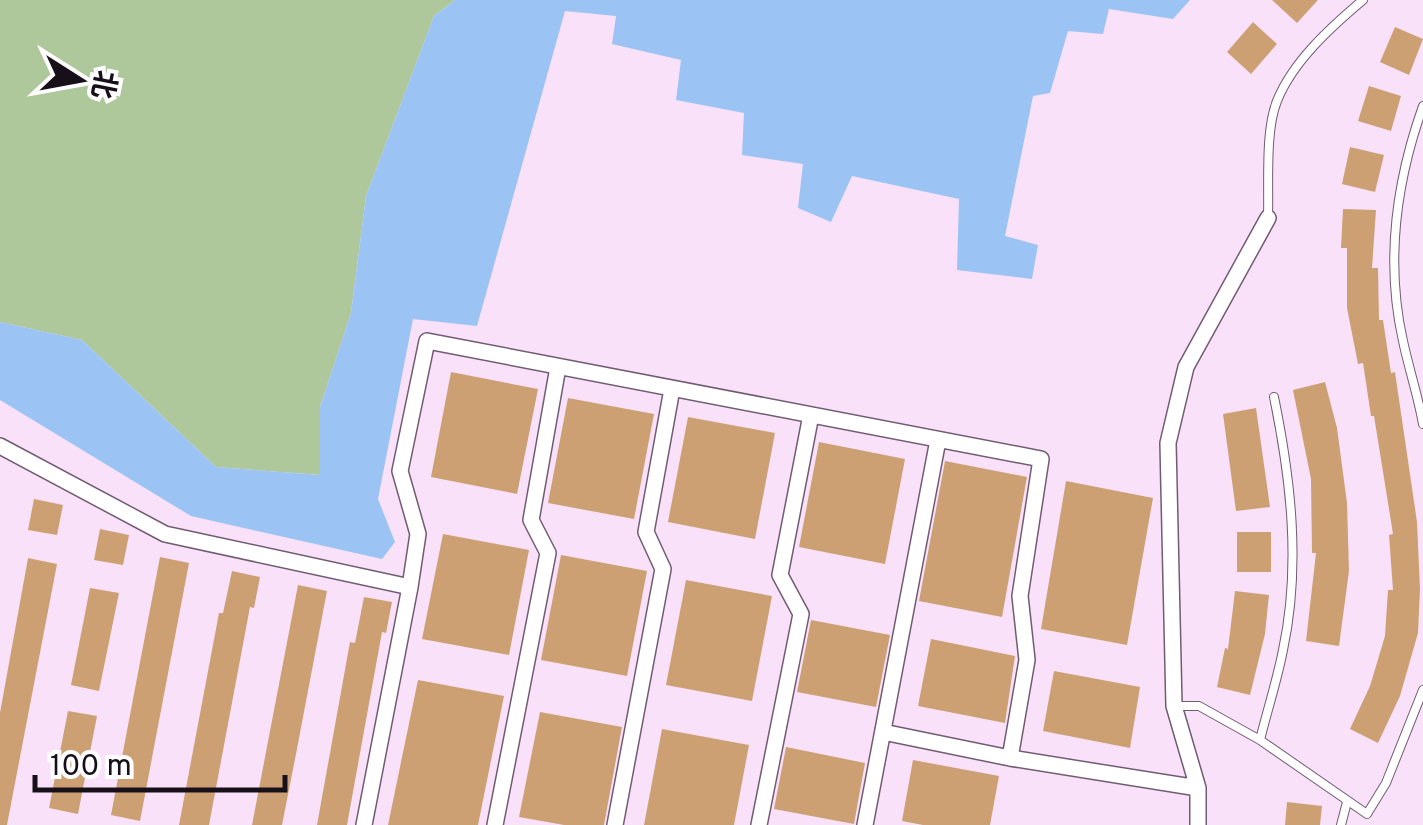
<svg xmlns="http://www.w3.org/2000/svg" width="1423" height="825" font-family="Overpass,'Noto Sans SC',sans-serif">
<style>
.green{fill:#afc89b}
.water{fill:#9bc4f4}
.building{fill:#cda073}
.lines{fill:none;stroke-linecap:round;stroke-linejoin:round}
.lane-casing{stroke:#715c71;stroke-width:10}
.street-casing{stroke:#715c71;stroke-width:18}
.lane{stroke:#fff;stroke-width:8}
.street{stroke:#fff;stroke-width:15}
</style>
<rect width="100%" height="100%" fill="#f9e1fa"/>
<path class="green" d="M0,0h455l-21,16 -68,180 -15,117 -31,94 1,68 -105,-8 -134,-127 -82,-18z"/>
<path class="water" d="M455,0h735l-17,19 -64,-10 -6,25 -35,-3 -18,62 -17,3 -28,140 33,9 -6,34 -75,-9 2,-71 -107,-23 -21,46 -33,-14 5,-44 -61,-9 2,-42 -68,-13 5,-40 -69,-16 4,-28 -51,-5 -88,315 -64,-7 -35,180 17,43 -13,17 -191,-43 -191,-116v-78l82,18 134,127 104,8v-68l31,-94 15,-117 68,-180z"/>
<path class="building" d="M1272,0h46l-21,23z
M1253,22l24,22 -26,30 -24,-22z
M1395,27l28,12 -14,36 -29,-13z
M1369,86l32,10 -10,35 -33,-10z
M1350,147l34,8 -9,37 -33,-8z
M1343,209l33,1 -4,58h6l1,52h4l8,53 4,-1 22,150 3,67 -2,44 -18,63 -22,47 -28,-14 20,-43 15,-50 3,-46h5l-4,-55 4,-1 -19,-118h-3l-8,-53 -5,1 -11,-56v-60h-6z
M451,372l87,17 -21,105 -86,-17z
M1325,382l12,46 10,75 2,68 -10,75 -33,-5 10,-88h-4l-1,-74 -18,-89z
M568,398l86,16 -20,105 -86,-16z
M1256,408l14,99 -34,4 -13,-97z
M688,417l87,16 -20,106 -87,-17z
M819,442l86,17 -20,105 -86,-17z
M945,461l82,16 -25,140 -83,-16z
M1066,481l87,17 -26,147 -86,-16z
M34,499l29,6 -6,30 -29,-5z
M100,529l29,6 -6,30 -29,-5z
M1237,532h34v40h-34z
M443,534l86,16 -20,105 -87,-16z
M561,555l86,16 -20,105 -86,-16z
M160,557l29,6 -49,258 -29,-6z
M28,558l29,6 -50,261h-7v-112z
M232,571l28,6 -6,31 -4,-1 -41,218h-30l40,-212h4z
M686,580l86,16 -20,105 -86,-16z
M298,585l29,6 -31,163 -14,71h-30z
M90,588l29,5 -20,98 -28,-6z
M1235,591l34,4 -4,39 -15,61 -33,-8 8,-39 3,1z
M364,597l28,5 -6,31 -4,-1 -35,193h-30l33,-183 5,1z
M811,620l79,15 -14,72 -79,-15z
M931,639l84,17 -10,67 -87,-17z
M1054,671l86,16 -10,61 -87,-17z
M418,680l86,16 -26,129h-90z
M68,711l29,5 -19,98 -29,-6z
M540,712l82,15 -18,98h-40l-45,-8z
M662,729l87,16 -15,80h-90z
M786,747l79,16 -11,61 -80,-15z
M913,760l86,16 -9,49h-67l-21,-4z
M1287,802l35,4 -2,19h-35z"/>
<g class="lines">
<defs>
<path id="lane" d="M1423,106c-27,76 -38,155 -20,235 6,28 15,55 20,83
M1268,217c1,-33 -3,-87 9,-116 16,-40 54,-74 86,-101
M1174,706h25l61,34 107,74 19,-31 37,-93
M1260,740c7,-29 17,-59 23,-90 18,-84 8,-170 -9,-253
M1341,825l6,-23"/>
<path id="street" d="M0,446l165,88 245,53 8,-53 -18,-63 27,-130 614,118 -21,137 7,64 -17,98 188,30v37
M883,732l127,26
M1198,788l-24,-82 -6,-263 18,-76 82,-149
M364,825l46,-238
M495,825l53,-272 -17,-33 27,-153
M615,825l48,-256 -17,-37 26,-143
M759,825l42,-211 -21,-39 31,-160
M865,825l73,-385"/>
</defs>
<use href="#lane" class="lane-casing"/>
<use href="#street" class="street-casing"/>
<use href="#lane" class="lane"/>
<use href="#street" class="street"/>
</g>
<g transform="translate(80 80) rotate(101)" stroke="#ffffff" stroke-width="8" paint-order="stroke">
<path d="M0-8L18 38L0 25L-18 38Z" fill="#181018"/>
<text y="-15" font-size="28" font-weight="bold" text-anchor="middle" fill="#181018">北</text>
</g>
<path d="M35 775v15h250v-15" fill="none" stroke="#181018" stroke-width="5"/>
<text x="50" y="775" font-size="30" fill="#181018" stroke="#ffffff" stroke-width="8" paint-order="stroke">100 m</text>
</svg>
